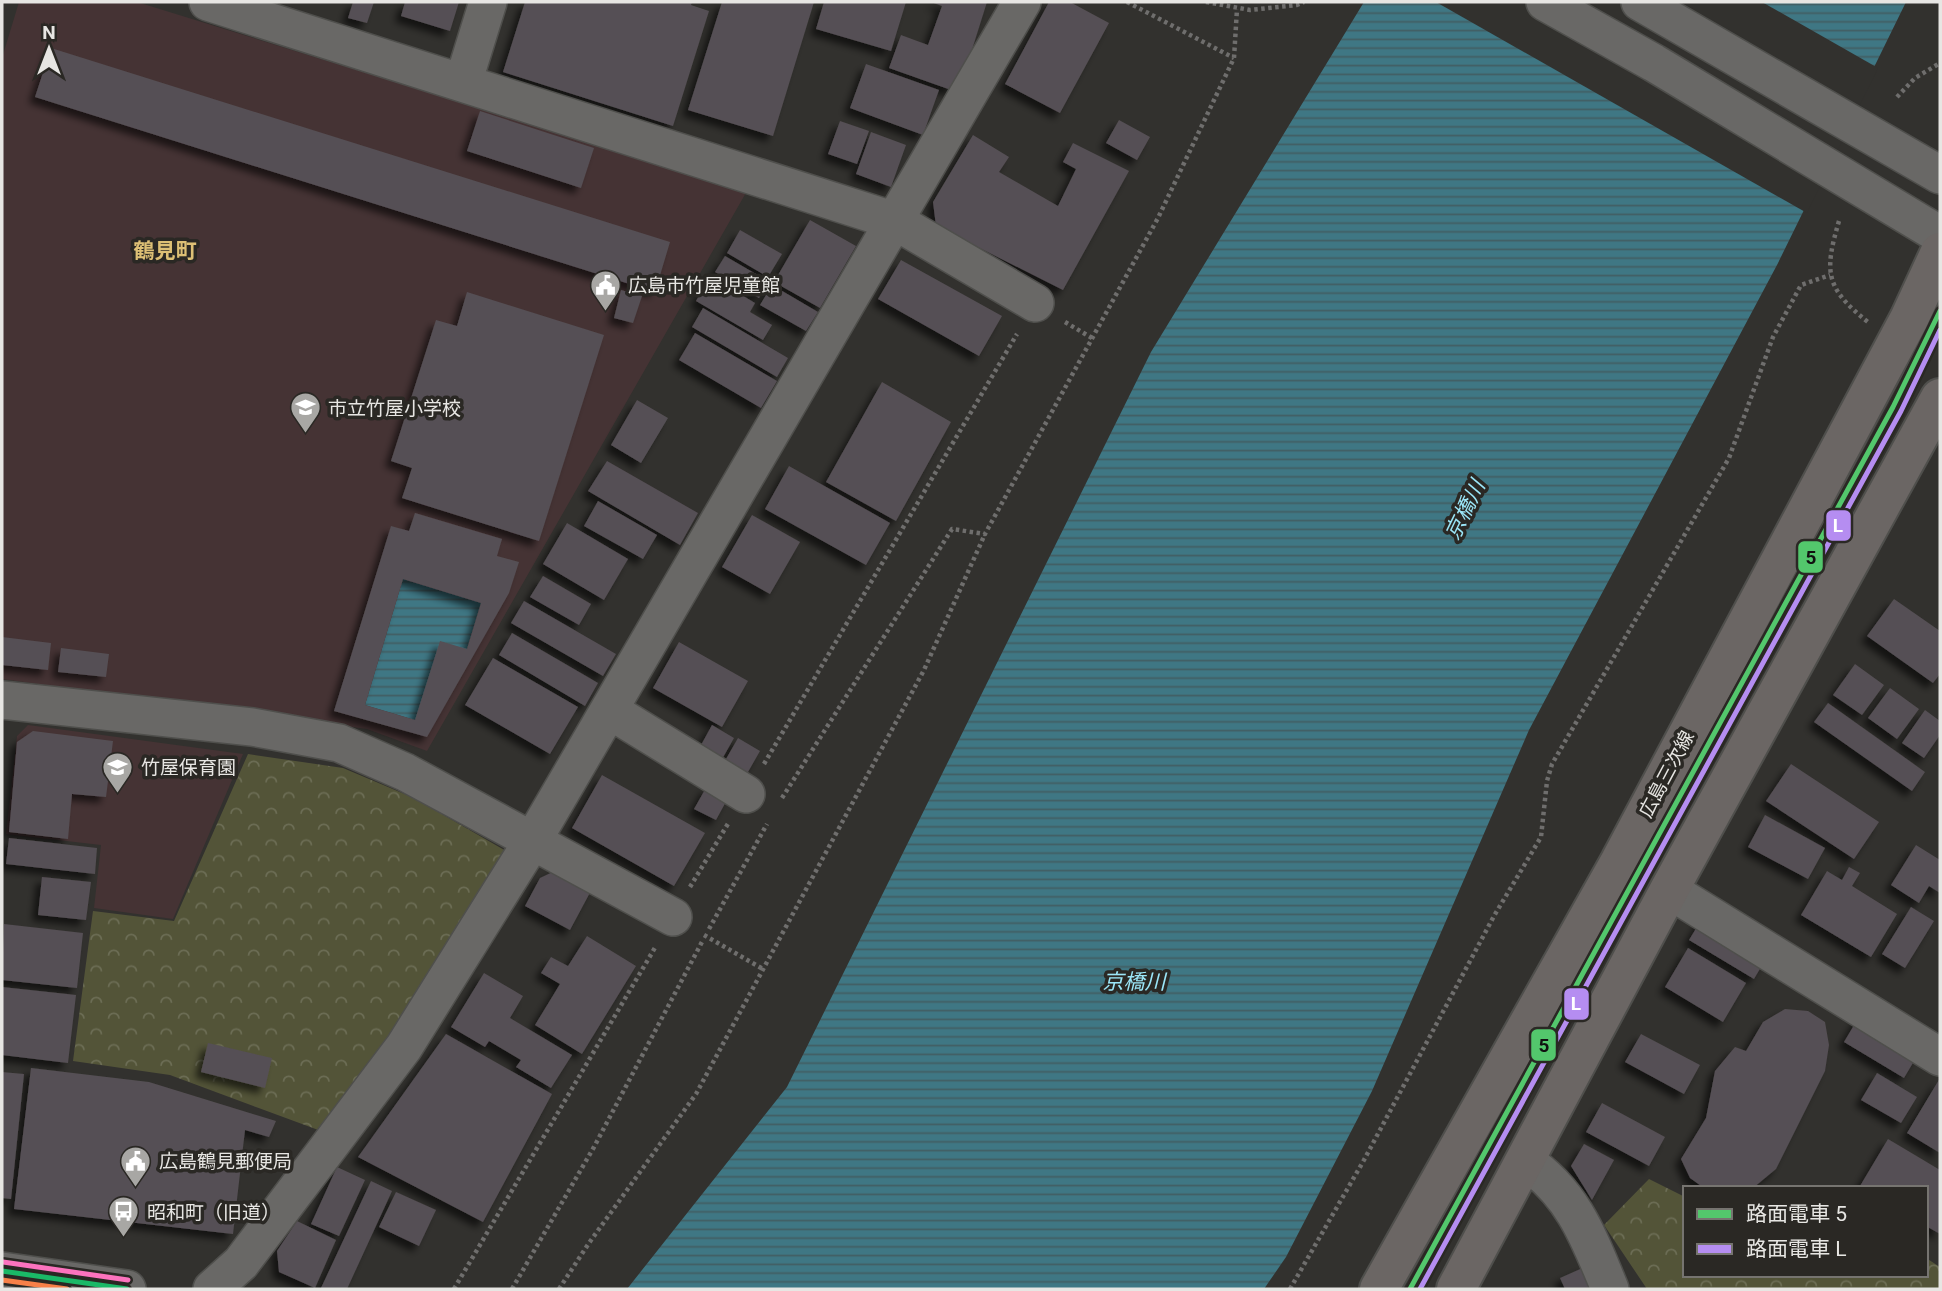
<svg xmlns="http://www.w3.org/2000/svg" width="1942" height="1291" font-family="Roboto,'Noto Sans JP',sans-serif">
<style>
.education{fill:#453334}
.park{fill:url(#park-crowns)}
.water{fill:url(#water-rules)}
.pier{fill:#32312e}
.building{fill:#554f54;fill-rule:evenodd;filter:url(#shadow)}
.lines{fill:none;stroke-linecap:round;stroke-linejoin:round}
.minor-casing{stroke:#4f4f4c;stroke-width:40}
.major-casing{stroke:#4f4f4c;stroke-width:42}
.path{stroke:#6f6e6d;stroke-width:4.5;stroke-dasharray:3.5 3.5;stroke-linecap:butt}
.minor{stroke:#696866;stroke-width:37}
.major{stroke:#6b6664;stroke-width:38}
.bus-1-casing{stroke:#2a2824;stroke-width:10}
.bus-2-casing{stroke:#2a2824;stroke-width:10}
.bus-3-casing{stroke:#2a2824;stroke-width:10}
.bus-1{stroke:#1ab867;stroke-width:5}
.bus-2{stroke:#f78048;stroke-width:5}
.bus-3{stroke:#fc73be;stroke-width:5}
.tram-1-casing{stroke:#2a2824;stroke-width:10}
.tram-2-casing{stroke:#2a2824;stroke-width:10}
.tram-1{stroke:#53c76c;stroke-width:5}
.tram-2{stroke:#b58df1;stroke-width:5}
.labels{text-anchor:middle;stroke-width:7;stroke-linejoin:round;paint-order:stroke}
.poi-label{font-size:19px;fill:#e7e6e3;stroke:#2a2824;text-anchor:start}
.street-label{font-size:19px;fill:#e7e6e3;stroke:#2a2824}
.neighbourhood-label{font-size:21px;font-weight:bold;fill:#ddc075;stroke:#2a2824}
.water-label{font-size:21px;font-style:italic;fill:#9be6f8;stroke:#2a2824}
.line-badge{stroke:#2a2824;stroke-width:2.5}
.badge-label{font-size:19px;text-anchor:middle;font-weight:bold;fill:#fff}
.pale-badge-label{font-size:19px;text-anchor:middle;font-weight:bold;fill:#111}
</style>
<defs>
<pattern id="park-crowns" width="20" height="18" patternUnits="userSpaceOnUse" patternTransform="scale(1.75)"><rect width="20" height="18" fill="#535438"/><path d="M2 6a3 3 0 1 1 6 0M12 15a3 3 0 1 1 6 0" fill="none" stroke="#6c6d55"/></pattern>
<pattern id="water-rules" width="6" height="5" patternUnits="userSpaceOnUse" patternTransform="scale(1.75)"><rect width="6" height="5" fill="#3f7784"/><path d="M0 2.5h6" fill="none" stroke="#425e64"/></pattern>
<filter id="shadow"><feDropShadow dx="-6" dy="6" stdDeviation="3.5" flood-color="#0009"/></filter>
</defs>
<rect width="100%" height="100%" fill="#32312e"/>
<path class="education" d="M19,2h118l610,189 -320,560 -60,-22 -365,-50v-621z
M28,725l215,29 -70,165 -79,-11 7,-63 -95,-11 11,-98z"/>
<path class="park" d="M248,754l95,14 71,30 92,53 -115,187 -70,93 -151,-56 -97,-14 20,-150 81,10z
M1649,1179l36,18v78h241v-17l14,9v22h-293l-43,-64z"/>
<path class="water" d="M1364,2h542l-129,263 -248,465 -157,361 -86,166 -22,32h-637l160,-202 364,-735z
M403,579l78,24 -14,46 -52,71 -50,-15z"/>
<path class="pier" d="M1436,2h326l116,66 -71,145z"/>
<path class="building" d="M353,2h21l-7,21 -19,-5z
M405,2h54l-9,29 -49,-15z
M525,2h167l-1,3 18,6 -36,115 -170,-54z
M722,2h92l-41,134 -85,-26z
M824,2h82l-15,49 -75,-22z
M931,2h56l-17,54 -19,34 -62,-22 12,-33 27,10 14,-39z
M1049,2h21l39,21 -49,90 -55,-29z
M51,48l619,194 -15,50 -620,-195z
M866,64l73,26 -16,45 -73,-27z
M480,111l114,37 -13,40 -114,-37z
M1119,120l31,17 -13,23 -31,-17z
M840,121l29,10 -12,33 -29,-10z
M871,132l35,13 -15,42 -35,-13z
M973,135l36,22 -10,15 59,34 18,-37 -13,-7 10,-19 56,28 -66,119 -127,-64 -3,-24z
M810,220l46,26 -36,62 -46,-26z
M740,230l42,24 -14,23 -41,-24z
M725,256l43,25 -9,17 -44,-26z
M901,260l101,56 -23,40 -101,-57z
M710,276l45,27 -5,9 22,13 -9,15 -67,-39z
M772,285l46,27 -12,19 -46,-26z
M621,290l21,6 -9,27 -19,-5z
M467,292l137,43 -65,206 -137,-43 10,-30 -21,-7 45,-141 21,6z
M703,308l85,50 -11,19 -85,-50z
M695,333l82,48 -16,27 -82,-48z
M882,382l69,40 -55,99 -70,-39z
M637,400l31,18 -27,45 -30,-18z
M607,461l91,52 -18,32 -92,-54z
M789,466l101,57 -24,42 -101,-56z
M598,501l59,34 -14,24 -59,-33z
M415,513l87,26 -5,17 22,6 -10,31 -82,144 -93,-26 57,-185 18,5zM403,579l78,24 -14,46 -27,-8 -25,79 -50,-15z
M752,515l48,27 -30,52 -48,-27z
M567,523l61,36 -24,41 -61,-36z
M543,576l48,28 -12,21 -49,-28z
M1894,599l46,32v43l-7,9 -66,-47z
M524,601l92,53 -13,22 -92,-53z
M512,633l86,50 -13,23 -86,-51z
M2,637l49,6 -3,27 -46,-5z
M679,642l69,39 -26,46 -69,-39z
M61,648l48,6 -3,23 -48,-5z
M493,658l85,49 -28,47 -85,-49z
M1855,664l29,21 -22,30 -29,-20z
M1890,688l29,21 -22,30 -29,-21z
M1828,703l97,69 -13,19 -98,-69z
M1925,710l15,11v14l-16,23 -22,-15z
M712,725l22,13 -17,30 -22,-12z
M33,731l80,10 -7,56 -34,-3 -4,45 -59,-7 8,-90z
M738,738l22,13 -20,35 -22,-13z
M1791,764l88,58 -25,37 -88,-58z
M602,775l103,58 -31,53 -102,-58z
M707,786l21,12 -12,22 -22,-11z
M1765,815l60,33 -17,31 -60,-32z
M9,838l88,10 -2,26 -89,-10z
M1916,845l24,15v33l-11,-7 -10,17 -28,-18z
M1849,867l11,6 -8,13 45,28 -26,43 -70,-42 26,-44 15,9z
M559,869l34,18 -23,43 -45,-24 15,-28z
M42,877l49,5 -5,38 -48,-5z
M1911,907l23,14 -29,47 -23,-14z
M1703,917l65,38 -14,24 -65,-39z
M4,924l79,9 -6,55 -75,-8z
M587,936l49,30 -54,88 -47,-29 25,-41 -19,-11 10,-16 17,9z
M1688,948l58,35 -23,39 -58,-35z
M484,973l39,23 -13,22 62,37 -21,33 -35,-21 5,-7 -32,-19 -4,6 -34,-20z
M2,987l74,8 -8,68 -66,-8z
M1785,1009l23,2 17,11 4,23 -4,26 -49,98 -23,19h-49l-14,-10 -9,-19 25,-41 9,-47 20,-24 11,4 17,-29z
M1860,1015l60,36 -16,27 -60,-36z
M446,1034l106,60 -69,128 -125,-65z
M1641,1034l59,31 -16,29 -59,-32z
M208,1043l64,15 -7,30 -64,-16z
M31,1068l118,14 127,39 -7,16 -24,-7 -12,104 -219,-25z
M2,1072l22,2 -13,125 -9,-1z
M1877,1073l40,24 -16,26 -40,-23z
M1940,1078v75l-33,-20z
M1602,1103l63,34 -16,29 -63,-34z
M1888,1139l52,31v64l-14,-8v-38l-66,-2z
M1584,1144l30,16 -22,40 -21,-34z
M337,1167l28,13 -26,56 -28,-12z
M371,1181l21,10 -45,98 -26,-1z
M396,1192l40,18 -17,36 -40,-19z
M297,1221l39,19 -21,48 -36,-16 -2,-21z
M1587,1266l11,23h-33l-5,-11z"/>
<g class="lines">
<defs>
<path id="minor" d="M208,2l687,219 140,82
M1545,2l109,61 286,172
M1640,2l300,173
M463,83l25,-81
M2,700l250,27 87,16 66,29 268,145
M609,710l137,84
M1669,890l271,167
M1525,1161c48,32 64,77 85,128
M2,1271l125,18
M212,1289l29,-26 163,-216 129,-207 489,-838"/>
<path id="major" d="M1379,1289l241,-428 289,-542 31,-67
M1456,1289l213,-399 271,-492"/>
</defs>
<use href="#minor" class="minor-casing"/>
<use href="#major" class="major-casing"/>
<path class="path" d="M1127,2l107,56
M1206,2l44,8 47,-5 7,-3
M1897,97l18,-19 25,-15
M1839,221c-15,51 -14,67 29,101
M1065,322l27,16
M764,764l253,-430
M782,798l170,-269 33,5 173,-316 76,-160 3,-49
M690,887l39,-65
M709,929l58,-105
M704,935l59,34
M454,1289l202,-343
M512,1289l82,-142 109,-207
M559,1289l30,-46 107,-149 228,-424 61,-136
M1290,1289l74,-129 130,-244 47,-79 6,-56 5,-17 177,-306 44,-121 28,-52 29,-10"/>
<use href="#minor" class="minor"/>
<use href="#major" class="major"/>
<defs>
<path id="bus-1" d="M2,1271l125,18"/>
<path id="bus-2" d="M2,1280l65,9"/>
<path id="bus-3" d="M3,1262l125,18"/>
</defs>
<use href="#bus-1" class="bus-1-casing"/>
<use href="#bus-2" class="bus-2-casing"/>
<use href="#bus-3" class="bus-3-casing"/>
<use href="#bus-1" class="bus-1"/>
<use href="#bus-2" class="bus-2"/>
<use href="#bus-3" class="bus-3"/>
<defs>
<path id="tram-1" d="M1410,1289l483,-882 47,-96"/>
<path id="tram-2" d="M1420,1289l481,-878 39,-81"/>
</defs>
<use href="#tram-1" class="tram-1-casing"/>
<use href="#tram-2" class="tram-2-casing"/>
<use href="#tram-1" class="tram-1"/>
<use href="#tram-2" class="tram-2"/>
</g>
<defs>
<symbol id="civic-pin" viewBox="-11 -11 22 30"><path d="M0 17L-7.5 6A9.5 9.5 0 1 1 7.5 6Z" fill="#a8a7a4" stroke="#2a2824"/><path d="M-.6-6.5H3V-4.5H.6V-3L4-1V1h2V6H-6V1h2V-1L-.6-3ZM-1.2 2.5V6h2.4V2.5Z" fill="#fff"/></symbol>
<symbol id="school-pin" viewBox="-11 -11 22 30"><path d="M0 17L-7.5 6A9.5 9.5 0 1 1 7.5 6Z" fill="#a8a7a4" stroke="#2a2824"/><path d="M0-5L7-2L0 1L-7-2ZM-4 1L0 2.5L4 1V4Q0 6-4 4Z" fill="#fff"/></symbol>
<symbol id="bus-pin" viewBox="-11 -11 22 30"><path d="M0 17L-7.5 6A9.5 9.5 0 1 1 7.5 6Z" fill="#a8a7a4" stroke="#2a2824"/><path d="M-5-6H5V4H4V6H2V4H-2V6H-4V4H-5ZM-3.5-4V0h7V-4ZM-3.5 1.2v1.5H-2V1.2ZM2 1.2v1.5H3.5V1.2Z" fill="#fff"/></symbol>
</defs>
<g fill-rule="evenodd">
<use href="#civic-pin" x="588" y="268" width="35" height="47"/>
<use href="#school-pin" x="288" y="390" width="35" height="47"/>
<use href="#school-pin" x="100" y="750" width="35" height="47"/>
<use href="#civic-pin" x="118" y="1144" width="35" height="47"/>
<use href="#bus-pin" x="106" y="1194" width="35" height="47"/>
</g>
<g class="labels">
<g class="poi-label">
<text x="628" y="292">広島市竹屋児童館</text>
<text x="328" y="415">市立竹屋小学校</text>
<text x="141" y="774">竹屋保育園</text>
<text x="159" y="1168">広島鶴見郵便局</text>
<text x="147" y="1219">昭和町（旧道）</text>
</g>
<g class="street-label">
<text transform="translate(1666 774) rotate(-62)" y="7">広島三次線</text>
</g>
<g class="neighbourhood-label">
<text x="165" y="258">鶴見町</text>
</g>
<g class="water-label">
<text transform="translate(1465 510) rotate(-64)" y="7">京橋川</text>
<text x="1134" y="989">京橋川</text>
</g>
</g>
<g class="line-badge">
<rect x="1825" y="509" width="27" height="33" rx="7" fill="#b58df1"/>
<rect x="1797" y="540" width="27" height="34" rx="7" fill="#53c76c"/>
<rect x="1563" y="987" width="27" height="34" rx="7" fill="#b58df1"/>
<rect x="1530" y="1028" width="27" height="34" rx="7" fill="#53c76c"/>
</g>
<g class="badge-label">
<text x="1838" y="532">L</text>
<text x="1576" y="1010">L</text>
</g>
<g class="pale-badge-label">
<text x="1811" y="564">5</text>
<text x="1544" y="1052">5</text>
</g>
<rect width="1942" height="1291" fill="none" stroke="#e7e6e3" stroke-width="7"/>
<rect x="1683" y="1186" width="245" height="91" fill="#2a2824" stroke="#767470" stroke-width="2"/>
<rect x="1697" y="1209" width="35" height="10" fill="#53c76c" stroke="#767470" stroke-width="2"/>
<text x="1746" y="1221" font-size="21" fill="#e7e6e3">路面電車 5</text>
<rect x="1697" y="1244" width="35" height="10" fill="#b58df1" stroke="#767470" stroke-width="2"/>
<text x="1746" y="1256" font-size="21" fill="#e7e6e3">路面電車 L</text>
<g transform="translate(49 49)" stroke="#2a2824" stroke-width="5" paint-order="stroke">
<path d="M0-5L12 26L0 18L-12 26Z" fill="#e7e6e3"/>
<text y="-10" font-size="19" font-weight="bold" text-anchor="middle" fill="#e7e6e3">N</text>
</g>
</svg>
